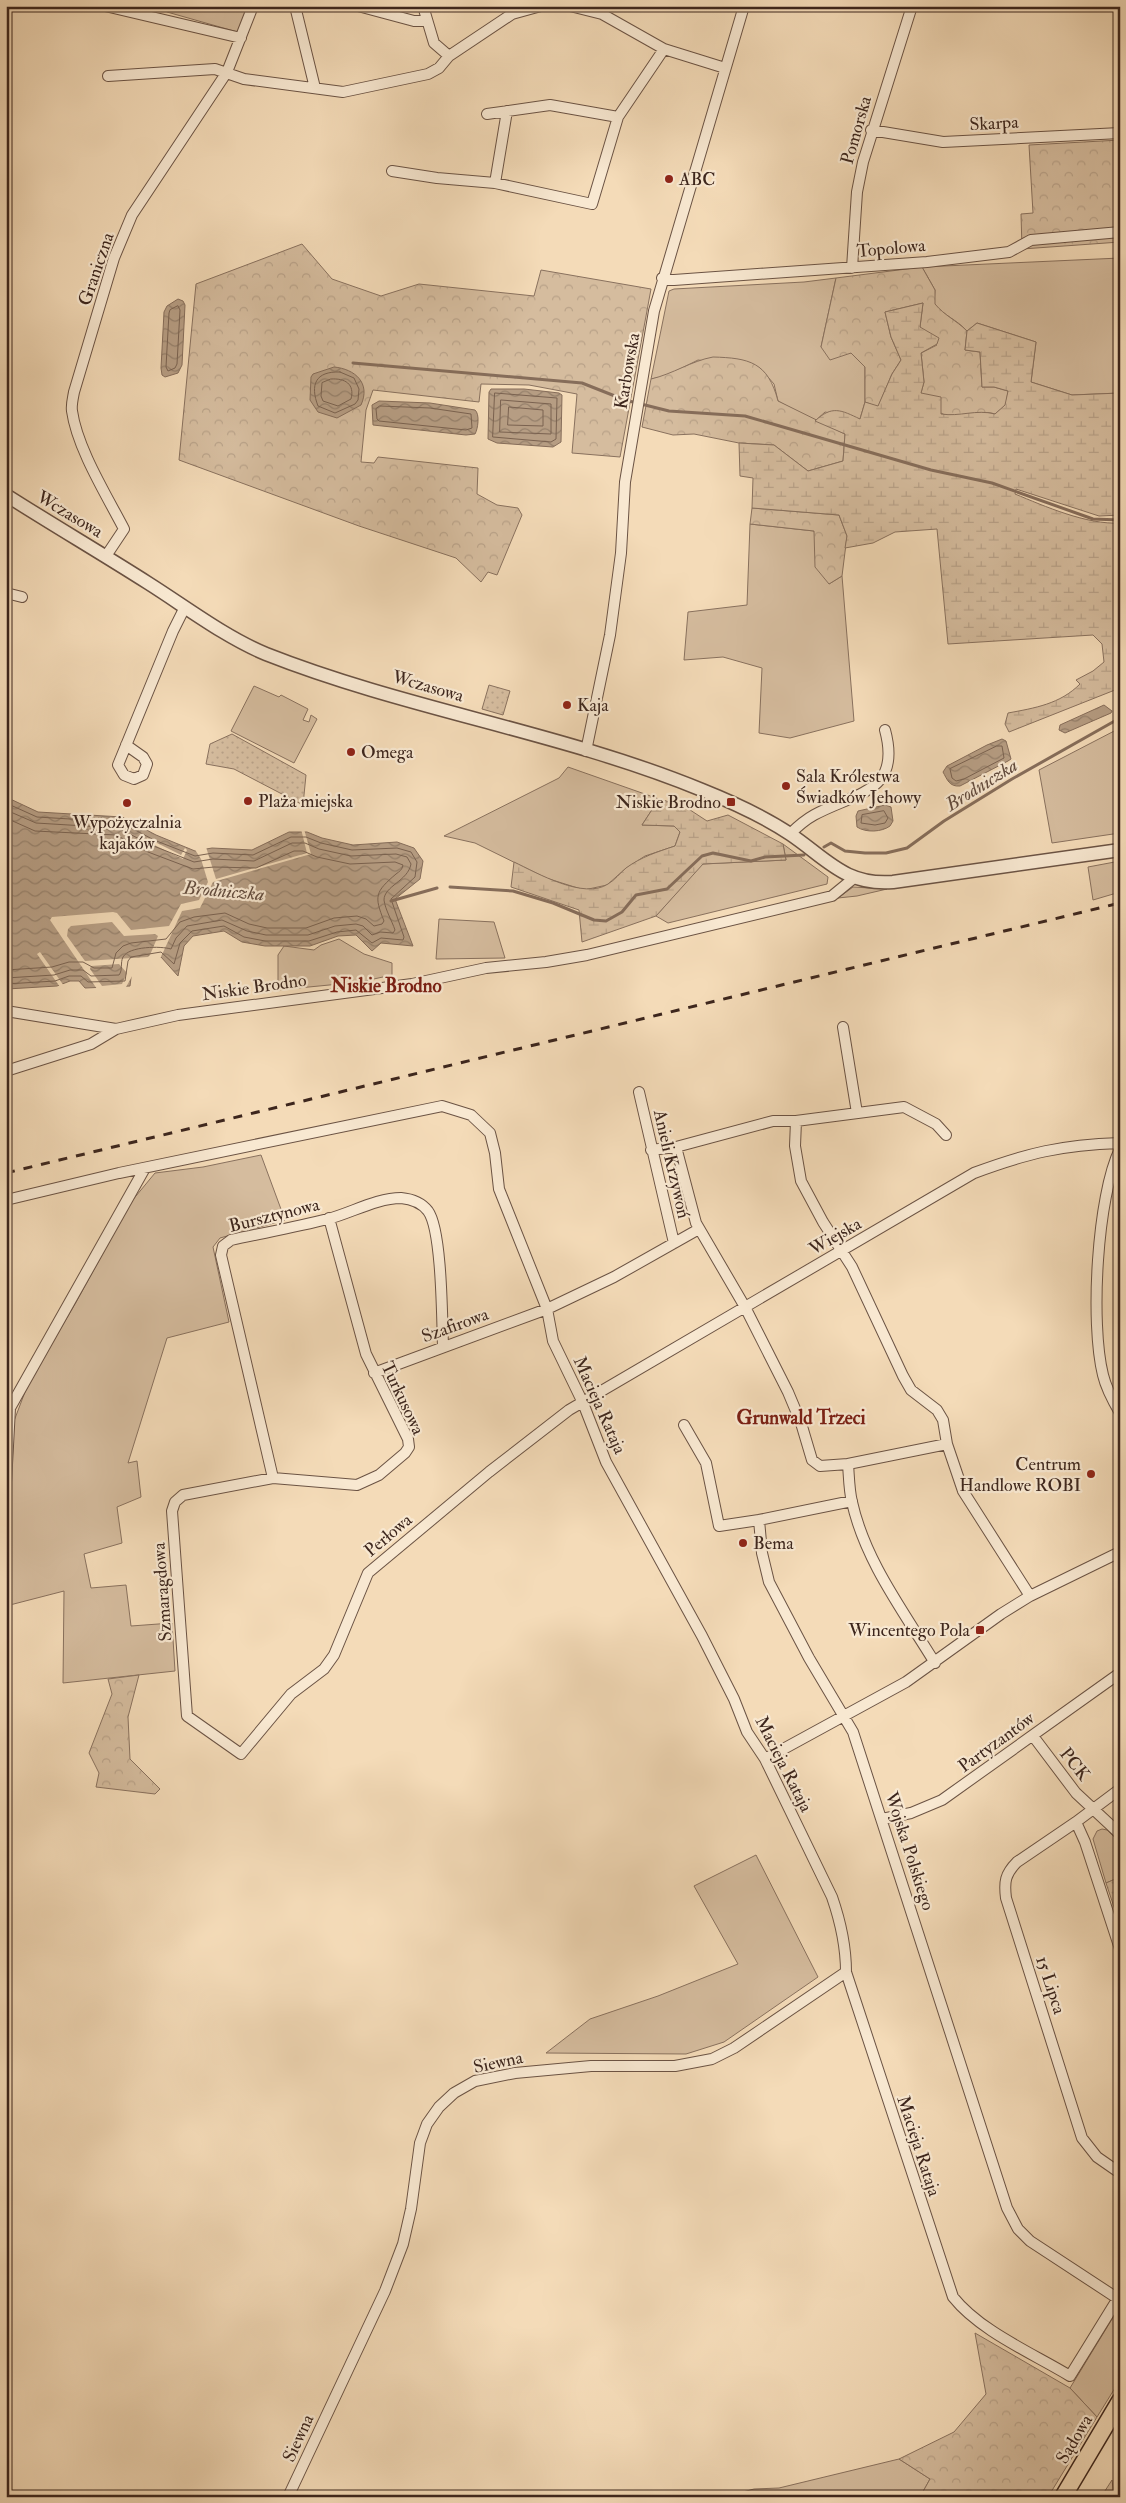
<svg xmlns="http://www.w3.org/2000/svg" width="1126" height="2503" font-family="'IM FELL Double Pica',serif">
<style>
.green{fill:#d5bc9e;stroke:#89715e}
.forest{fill:url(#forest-crowns);stroke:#89715e}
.wetland{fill:url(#wetland-marsh);stroke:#89715e}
.park{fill:url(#park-dots);stroke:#89715e}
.water{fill:url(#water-waves);stroke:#866d5a}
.pier{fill:#f4dbb8;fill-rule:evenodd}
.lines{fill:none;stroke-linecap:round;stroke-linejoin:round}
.shore{stroke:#7a6250;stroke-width:1}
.stream{stroke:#866d5a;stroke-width:3}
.minor-casing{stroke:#6b5344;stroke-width:12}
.tertiary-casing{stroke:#6b5344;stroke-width:15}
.primary-casing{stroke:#3d261d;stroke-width:19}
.minor{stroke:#f8e8d1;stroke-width:10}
.tertiary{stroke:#f8e8d1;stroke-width:12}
.primary{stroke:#f4dbb8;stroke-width:16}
.rail{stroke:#3d261d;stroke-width:3;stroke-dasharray:9 9;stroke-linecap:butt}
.poi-dot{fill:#8f2418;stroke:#f8e8d1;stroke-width:2}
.labels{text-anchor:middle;stroke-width:4.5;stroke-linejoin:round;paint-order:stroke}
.street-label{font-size:18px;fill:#3d261d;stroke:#f8e8d1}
.poi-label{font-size:18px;fill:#3d261d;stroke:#f8e8d1;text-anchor:start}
.water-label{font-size:19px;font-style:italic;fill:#614a3c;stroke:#f8e8d1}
.neighbourhood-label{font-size:19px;font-weight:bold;fill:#7a1f14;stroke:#f8e8d1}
</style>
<defs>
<pattern id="forest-crowns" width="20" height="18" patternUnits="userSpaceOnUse" patternTransform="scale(1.25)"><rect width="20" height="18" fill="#d5bc9e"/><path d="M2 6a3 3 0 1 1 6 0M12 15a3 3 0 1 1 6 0" fill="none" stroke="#b8a188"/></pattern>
<pattern id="wetland-marsh" width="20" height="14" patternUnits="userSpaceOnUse" patternTransform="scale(1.25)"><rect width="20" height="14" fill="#d5bc9e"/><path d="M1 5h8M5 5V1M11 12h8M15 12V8" fill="none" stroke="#b8a188"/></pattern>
<pattern id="park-dots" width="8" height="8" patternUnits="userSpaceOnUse" patternTransform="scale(1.25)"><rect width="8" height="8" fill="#d5bc9e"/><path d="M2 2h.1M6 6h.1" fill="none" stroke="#b8a188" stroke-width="1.8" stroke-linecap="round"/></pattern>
<pattern id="water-waves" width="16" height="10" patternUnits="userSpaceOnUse" patternTransform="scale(1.25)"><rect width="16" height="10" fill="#b69d83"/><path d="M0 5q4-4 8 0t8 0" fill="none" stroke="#95806b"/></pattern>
</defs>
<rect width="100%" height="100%" fill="#f4dbb8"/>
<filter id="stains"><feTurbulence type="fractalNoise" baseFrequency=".004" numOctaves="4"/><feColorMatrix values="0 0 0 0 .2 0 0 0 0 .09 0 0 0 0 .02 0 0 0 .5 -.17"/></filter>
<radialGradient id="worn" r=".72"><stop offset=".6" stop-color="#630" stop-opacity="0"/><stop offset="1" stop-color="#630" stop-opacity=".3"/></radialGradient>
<path class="green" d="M160,6h90l-9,27 -74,-21z
M1120,258v135l-48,2 -41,-13 5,-40 -59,-19 -10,8c-11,-12 -21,-14 -33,-27l1,-14 -13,-23z
M836,278l-15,69 30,6 14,14v35l-5,17 -35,-7 -10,9 -37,-20 -4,-17 -14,-16 -62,-8 -32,16 -15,3 18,-88 5,-2 130,-7z
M750,524l64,7 15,53 13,-8 12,145 -64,17 -31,-5 3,-65 -39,-11 -39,3 4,-48 59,-7z
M254,686l25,11 2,-2 27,14 -5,11 6,2 2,-7 6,4 -23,44 -63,-32z
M1120,728v105l-68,10 -13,-73z
M568,767l91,32 -17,26 32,1 6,6 -5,14 -30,10 -20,13 -18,16 -23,5 -38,-12 -71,-35 -31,-7 115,-58z
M783,844l45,33 -1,7 -159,39 -12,-7 46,-52 84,-4z
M1120,861v31l-27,8 -5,-33z
M853,887l34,2 -30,7 -19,2z
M439,919l55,3 11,36 -69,1z
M339,939l25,15 28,9v12l-32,7 -82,8v-35l6,-9 30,4 7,-5z
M261,1155l24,65 -65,18 -7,9 16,75 -62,16 -39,125 9,-2 4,36 -24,10 5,36 -38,11 7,34 35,-3 5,41 41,-3 3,48 -112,12 1,-92 -58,15 8,-185 14,-37 47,-80 56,-102 24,-29 48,-6z
M1102,1829l5,1 13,13v34l-14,6 -13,-44 4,-8z
M756,1855l62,122 -94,65 -38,12 -140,-1 44,-34 68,-23 80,-32 -44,-78z
M1120,2306v74l-23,37 -27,-29z
M899,2459l31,20 -10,18h-196l30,-8 25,-1z"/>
<path class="forest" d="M1120,140v102l-98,7 -1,-35 12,-1 -4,-68z
M302,244l30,35 49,17 38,-12 115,12 7,-26 110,19 -31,168 -48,-4 5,-59 -48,-9 -48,-1 -2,18 -106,-12 -7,20 -5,52 13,1 4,-6 100,11 -1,26 20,11 21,3 4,7 -25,60 -9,-3 -7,10 -25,-24 -97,-32 -180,-66 17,-176z
M922,267l13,23v14c10,12 21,16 32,27l-2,19 15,2 2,35h12l14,4 -2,14 -11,9c-18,-6 -40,8 -54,-1 -7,-4 -14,-14 -20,-20l3,-11 -3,-29 16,-8 -17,-18 3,-24 -38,9 6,25 10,23 -9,14 -14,33 -13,-5v-35l-14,-14 -21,7 -9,-13 15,-69z
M713,357c36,1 55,5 65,44l67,33 -2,27 -35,10 -34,-26 -35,-2 -45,-9 -21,1 -31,-8 9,-48c22,-5 40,-18 62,-22z
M752,508l87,7 8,21 -5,40 -13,8 -14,-17 -1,-36 -64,-7z
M139,1675l-11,42 2,42 30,30 -5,5 -59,-7 3,-14 -10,-20 23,-59 -4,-15z
M975,2333l95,55 27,29 -49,80h-128l10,-18 -31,-20 55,-27 32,-38z
M1112,2480l2,17h-13z"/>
<path class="wetland" d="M923,303l-3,24 19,11 -2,6 -16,9 3,29 -3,11 20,4v17c19,3 35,-5 54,0l10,-9 3,-14 -14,-4h-12l-2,-35 -15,-2 2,-19 10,-8 59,19 -5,40 41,13 48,-2v122l-21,1 -83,-27 -1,5c29,12 72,31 105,29v165l-111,44 -4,-8 3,-11c27,-5 52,-9 72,-29l-4,-4 17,-9 11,-9 -2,-18 -9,-9 -145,9 -11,-115 -42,3 -22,11 -28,5 2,-12 -8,-21 -87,-7 1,-30 -13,-2 -1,-33 35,2 34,26 35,-10 2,-27 -30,-13c17,-16 26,-11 45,-2l5,-17 13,4 14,-32 9,-14 -10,-23 -6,-25z
M659,799l25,7 23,15 21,-6 55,29 3,16 -83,4 -47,52 -74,26 -3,-32 -68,-23 3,-25c23,11 70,38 94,22 7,-4 12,-11 18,-16 15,-11 31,-16 49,-22l5,-14 -6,-6 -32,-1z"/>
<path class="park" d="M489,685l21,6 -7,24 -21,-6z
M232,734l74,41 -3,30 -69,-36 -28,-5 4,-20z
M1120,1877v48l-14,-42z"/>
<path class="water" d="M178,299l5,2 2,4 -3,60 -4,8 -13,4 -3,-2 -1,-7 3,-56 3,-6z
M334,367c21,2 37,16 27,38l-24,13 -19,-6 -8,-12 1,-23 2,-3z
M491,389h33l35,4 3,2 -1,47 -8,5 -56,-4 -9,-4 1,-47z
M379,401l51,2 45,7c5,4 3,19 0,24l-9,1 -93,-10 -1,-20z
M1104,705l8,6 -1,2 -46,20 -6,-3 1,-5z
M1002,739l4,2 5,18 -3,2 -48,25c-11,1 -13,-7 -17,-14l4,-6 40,-21z
M6,797l32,15 84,5 34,18 39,16 17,-3 40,2 37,-18h18l15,6 31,7 44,-3 17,6 9,13 -3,18 -25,20 18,47 -32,-3 -9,8 -16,-16 -18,1 -28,10h-45l-23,-4 -18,-11 -31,5 -9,10 -6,30 -17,-19 -28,4 -3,25 -45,2 -6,-7h-9l-13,5 -50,3z
M885,805l6,2 2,14 -3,5c-8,6 -24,7 -33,1l-1,-11 2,-5z"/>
<path class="pier" d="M301,829h3l7,25 -98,28 -13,26 -18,3 -22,48 -4,2 -21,3v7l-9,16 -29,2 -47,-69 2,-3 61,-5 4,1 14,17 38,-4 12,-22 18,-4 9,-18 -7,-23 -7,-11 12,-1 10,32 91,-26zM112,922l12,14 31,-2 3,2 -8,19 -2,2 -63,4 -18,-25 1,-7 3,-3zM119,964l8,9 -5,11 -20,2 -12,-17 1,-3z
M147,838l34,17 4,-7 2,2 -4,9 -37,-18z
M40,952l24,34 -4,1 -23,-33z"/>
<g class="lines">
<path class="shore" d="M178,306l2,4 -3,54 -2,4 -7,3 -2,-4 3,-54 1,-3z
M340,372l14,6 5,11 -1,11 -3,4 -20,9 -17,-7c-8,-21 -3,-35 22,-34z
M331,379c14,-1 24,5 20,20l-13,7 -15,-5 -2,-5 1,-13z
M495,393l62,5 -1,41 -5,3 -58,-5z
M501,400l50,4v30l-51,-2z
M380,406l50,2 41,6 1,14 -6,2 -87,-9 -2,-2 -1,-10z
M509,407l34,3v16l-35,-1z
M997,746h5l2,12 -40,21 -8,2 -4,-3 -2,-9z
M6,803l31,14 83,5 34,18 41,16 18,-3 40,2 38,-18h15l15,6 31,7 45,-2 14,4 6,10 -2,15 -24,22 13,38 -1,3 -22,-2 -9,5 -16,-13 -19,2 -28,9h-44l-21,-4 -20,-11 -32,5 -12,12 -6,21 -13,-12 -30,5 -3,4 -3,20 -37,1 -7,-6h-12l-14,5 -49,3
M6,810l30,13 82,5 33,17 43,17 19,-3 41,2 38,-18h13l14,6 32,7 45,-2 11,3 4,7c-3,17 -27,22 -27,36 1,9 8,21 11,30l-2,3 -13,-1 -8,3 -9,-9 -7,-2 -21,2 -27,9h-42l-19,-4 -25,-11 -35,6 -11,12 -5,11c-10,-3 -42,-3 -48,8 -3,6 0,13 -4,18l-28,1 -8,-6h-13l-16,5 -48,3
M884,811l4,7 -3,5 -10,2 -14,-2 1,-8z
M6,818l29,13 81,4 32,17 45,17 21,-2 42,1 38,-17h9l14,6 33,7 45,-2 8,3c-1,5 -3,6 -7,9 -21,18 -22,22 -12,47l-2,3 -8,2 -8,-7 -9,-3 -23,2 -28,10h-39l-18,-4 -24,-11 -31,4 -14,5 -14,17 -35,4 -8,3 -7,7 -4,15h-18l-11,-6h-14l-17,5 -46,3"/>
<path class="stream" d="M353,363l229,20 43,17 44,11 76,5 186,54 61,13 101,36 27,1
M824,847l7,-4 14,8 20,2h21l21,-5 37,-27 68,-42 108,-61
M450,887l63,4 40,12 41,17 12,1 16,-9 14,-17 31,-6 35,-33 11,-3 38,8 14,-4 39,-2
M391,901l46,-13"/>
<defs>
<path id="minor" d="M105,6l136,32
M295,6l20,82
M358,6l56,15h13
M423,6l11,37 15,13 63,-42 29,-8
M570,6l32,8 62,35 61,19
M108,76l107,-7 29,10 99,13 85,-18 11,-6 10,-12
M487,114l63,-9 68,12
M871,130l72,12 177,-9
M392,171l45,7 58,5 97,21 26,-87 46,-68
M495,183l12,-72
M852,268l5,-76 6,-30 49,-156
M662,278l12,2 253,-18 82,-10 22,-12 89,-8
M106,556l18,-27c-17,-33 -47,-81 -52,-118 -1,-6 1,-13 2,-19l40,-134 18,-43 95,-143 26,-66
M6,593l16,4
M126,745l17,12 4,7 -4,11 -9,4 -10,-4 -6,-10 55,-134 12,-24
M586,751l24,-116 11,-82 4,-71 29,-171 90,-305
M790,834c8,-8 15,-14 24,-19 42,-23 88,-22 71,-85
M6,1011l110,18 62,-14 234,-31 74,-16 60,-6 41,-7 245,-59 22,-18
M843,1027l14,86
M6,1071l85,-27 25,-15
M639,1092l35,151
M796,1121l-1,25 6,35 22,41 29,45 51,109 8,14 26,20 6,10 4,24 16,47 67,105
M676,1147l20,76 49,84 43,85 13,31 11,37 8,6 28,-2c1,12 1,26 4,38 13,59 52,110 83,161
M1120,1149c-23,47 -30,174 -17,226 3,13 10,26 17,38
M651,1150l25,-3 97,-26h23l108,-14 32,17 10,11
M6,1200l113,-27 323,-67 29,9 19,18 5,20 4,36 48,120 6,32 30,62 23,59 96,174 32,63 13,33 18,27 67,138c9,26 14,49 14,75l107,325c27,34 79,56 117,79l50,-81
M329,1218l37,136 42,85 1,8 -4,6 -26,22 -22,10 -84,-7 -90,17 -8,7 -3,9 15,205 54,38 50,-60 33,-25 10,-14 34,-82 121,-101 80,-62 405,-237c54,-20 87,-28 146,-30
M374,1373l173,-64 67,-32 85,-48
M684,1425l22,38 13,63 40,-6 3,33 7,29 40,76 44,74 154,476 11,21 12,12 90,59
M848,1464l99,-20
M273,1478l-52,-223 2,-9 8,-6c32,-7 65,-13 97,-21 23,-6 49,-21 73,-21 11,1 20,4 27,13 14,19 14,108 15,136
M6,1483l4,-75 135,-240
M759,1520l93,-19
M1033,1736l43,57 44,41
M765,1759l141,-77 95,-68 29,-18 90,-44
M1120,1789l-44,33 -59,40c-12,12 -13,20 -11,36l76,240 15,19 23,16
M882,1819l29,-6 31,-13 178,-127
M1076,1822l9,20 35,107
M288,2497l97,-206 18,-47 8,-35 9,-66 7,-19 12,-17 15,-14 21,-12 40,-8 76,-7h84l37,-7 22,-11 112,-76"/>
<path id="tertiary" d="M6,495c47,30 95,58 142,88 38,24 77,54 118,71 142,56 295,78 436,136 30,12 61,26 88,44 36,24 55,52 103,48l227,-32"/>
<path id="primary" d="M1063,2497l57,-96"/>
</defs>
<use href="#minor" class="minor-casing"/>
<use href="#tertiary" class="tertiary-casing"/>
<use href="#primary" class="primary-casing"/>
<use href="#minor" class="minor"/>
<use href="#tertiary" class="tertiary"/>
<use href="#primary" class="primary"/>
<path class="rail" d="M6,1173l1114,-270"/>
</g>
<g class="poi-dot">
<circle cx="669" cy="179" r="5"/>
<circle cx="567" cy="705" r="5"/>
<circle cx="351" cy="752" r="5"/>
<circle cx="786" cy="786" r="5"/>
<circle cx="248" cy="801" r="5"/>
<rect x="726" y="797" width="10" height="10" rx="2.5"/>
<circle cx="127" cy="803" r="5"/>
<circle cx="1091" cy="1474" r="5"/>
<circle cx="743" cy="1543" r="5"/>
<rect x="975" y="1625" width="10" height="10" rx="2.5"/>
</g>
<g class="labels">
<g class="street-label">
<text transform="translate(994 123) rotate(-3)" y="6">Skarpa</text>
<text transform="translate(856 130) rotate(-74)" y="6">Pomorska</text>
<text transform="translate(891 248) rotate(-5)" y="6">Topolowa</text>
<text transform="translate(96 269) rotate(-71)" y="6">Graniczna</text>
<text transform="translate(627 371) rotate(-80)" y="6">Karbowska</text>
<text transform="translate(70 514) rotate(31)" y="6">Wczasowa</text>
<text transform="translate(428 686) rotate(16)" y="6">Wczasowa</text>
<text transform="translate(254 987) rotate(-8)" y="6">Niskie Brodno</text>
<text transform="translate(672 1164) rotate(77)" y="6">Anieli Krzywoń</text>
<text transform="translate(274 1215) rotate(-14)" y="6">Bursztynowa</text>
<text transform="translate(835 1236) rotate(-30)" y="6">Wiejska</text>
<text transform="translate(455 1325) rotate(-20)" y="6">Szafirowa</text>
<text transform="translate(403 1398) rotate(65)" y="6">Turkusowa</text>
<text transform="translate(600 1405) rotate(66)" y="6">Macieja Rataja</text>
<text transform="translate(388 1535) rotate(-40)" y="6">Perłowa</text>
<text transform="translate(162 1592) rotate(-94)" y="6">Szmaragdowa</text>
<text transform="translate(996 1742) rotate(-36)" y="6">Partyzantów</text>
<text transform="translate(784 1764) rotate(63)" y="6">Macieja Rataja</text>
<text transform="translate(1075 1764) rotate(52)" y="6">PCK</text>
<text transform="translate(910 1851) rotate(72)" y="6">Wojska Polskiego</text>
<text transform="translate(1051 1985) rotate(72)" y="6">15 Lipca</text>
<text transform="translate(498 2062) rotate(-12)" y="6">Siewna</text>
<text transform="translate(919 2146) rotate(72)" y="6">Macieja Rataja</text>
<text transform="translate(298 2438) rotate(-65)" y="6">Siewna</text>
<text transform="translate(1074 2439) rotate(-59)" y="6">Sądowa</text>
</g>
<g class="poi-label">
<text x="679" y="185">ABC</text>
<text x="577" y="711">Kaja</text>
<text x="361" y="758">Omega</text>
<text x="796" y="782">Sala Królestwa<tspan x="796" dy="21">Świadków Jehowy</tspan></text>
<text x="258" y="807">Plaża miejska</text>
<text x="721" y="808" text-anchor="end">Niskie Brodno</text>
<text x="127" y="828" text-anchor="middle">Wypożyczalnia<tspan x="127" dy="21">kajaków</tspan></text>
<text x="1081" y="1470" text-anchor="end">Centrum<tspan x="1081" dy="21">Handlowe ROBI</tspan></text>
<text x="753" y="1549">Bema</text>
<text x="970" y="1636" text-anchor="end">Wincentego Pola</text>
</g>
<g class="water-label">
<text transform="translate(981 784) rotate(-32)" y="7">Brodniczka</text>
<text transform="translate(224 890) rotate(5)" y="7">Brodniczka</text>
</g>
<g class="neighbourhood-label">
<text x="386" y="992">Niskie Brodno</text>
<text x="801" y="1424">Grunwald Trzeci</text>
</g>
</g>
<rect width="1126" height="2503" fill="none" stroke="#f4dbb8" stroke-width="25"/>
<rect x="8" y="8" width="1111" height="2488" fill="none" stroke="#3d261d" stroke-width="2.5"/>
<rect x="12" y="12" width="1101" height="2478" fill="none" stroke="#3d261d"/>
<rect width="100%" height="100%" filter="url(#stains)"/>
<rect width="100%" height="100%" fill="url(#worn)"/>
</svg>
